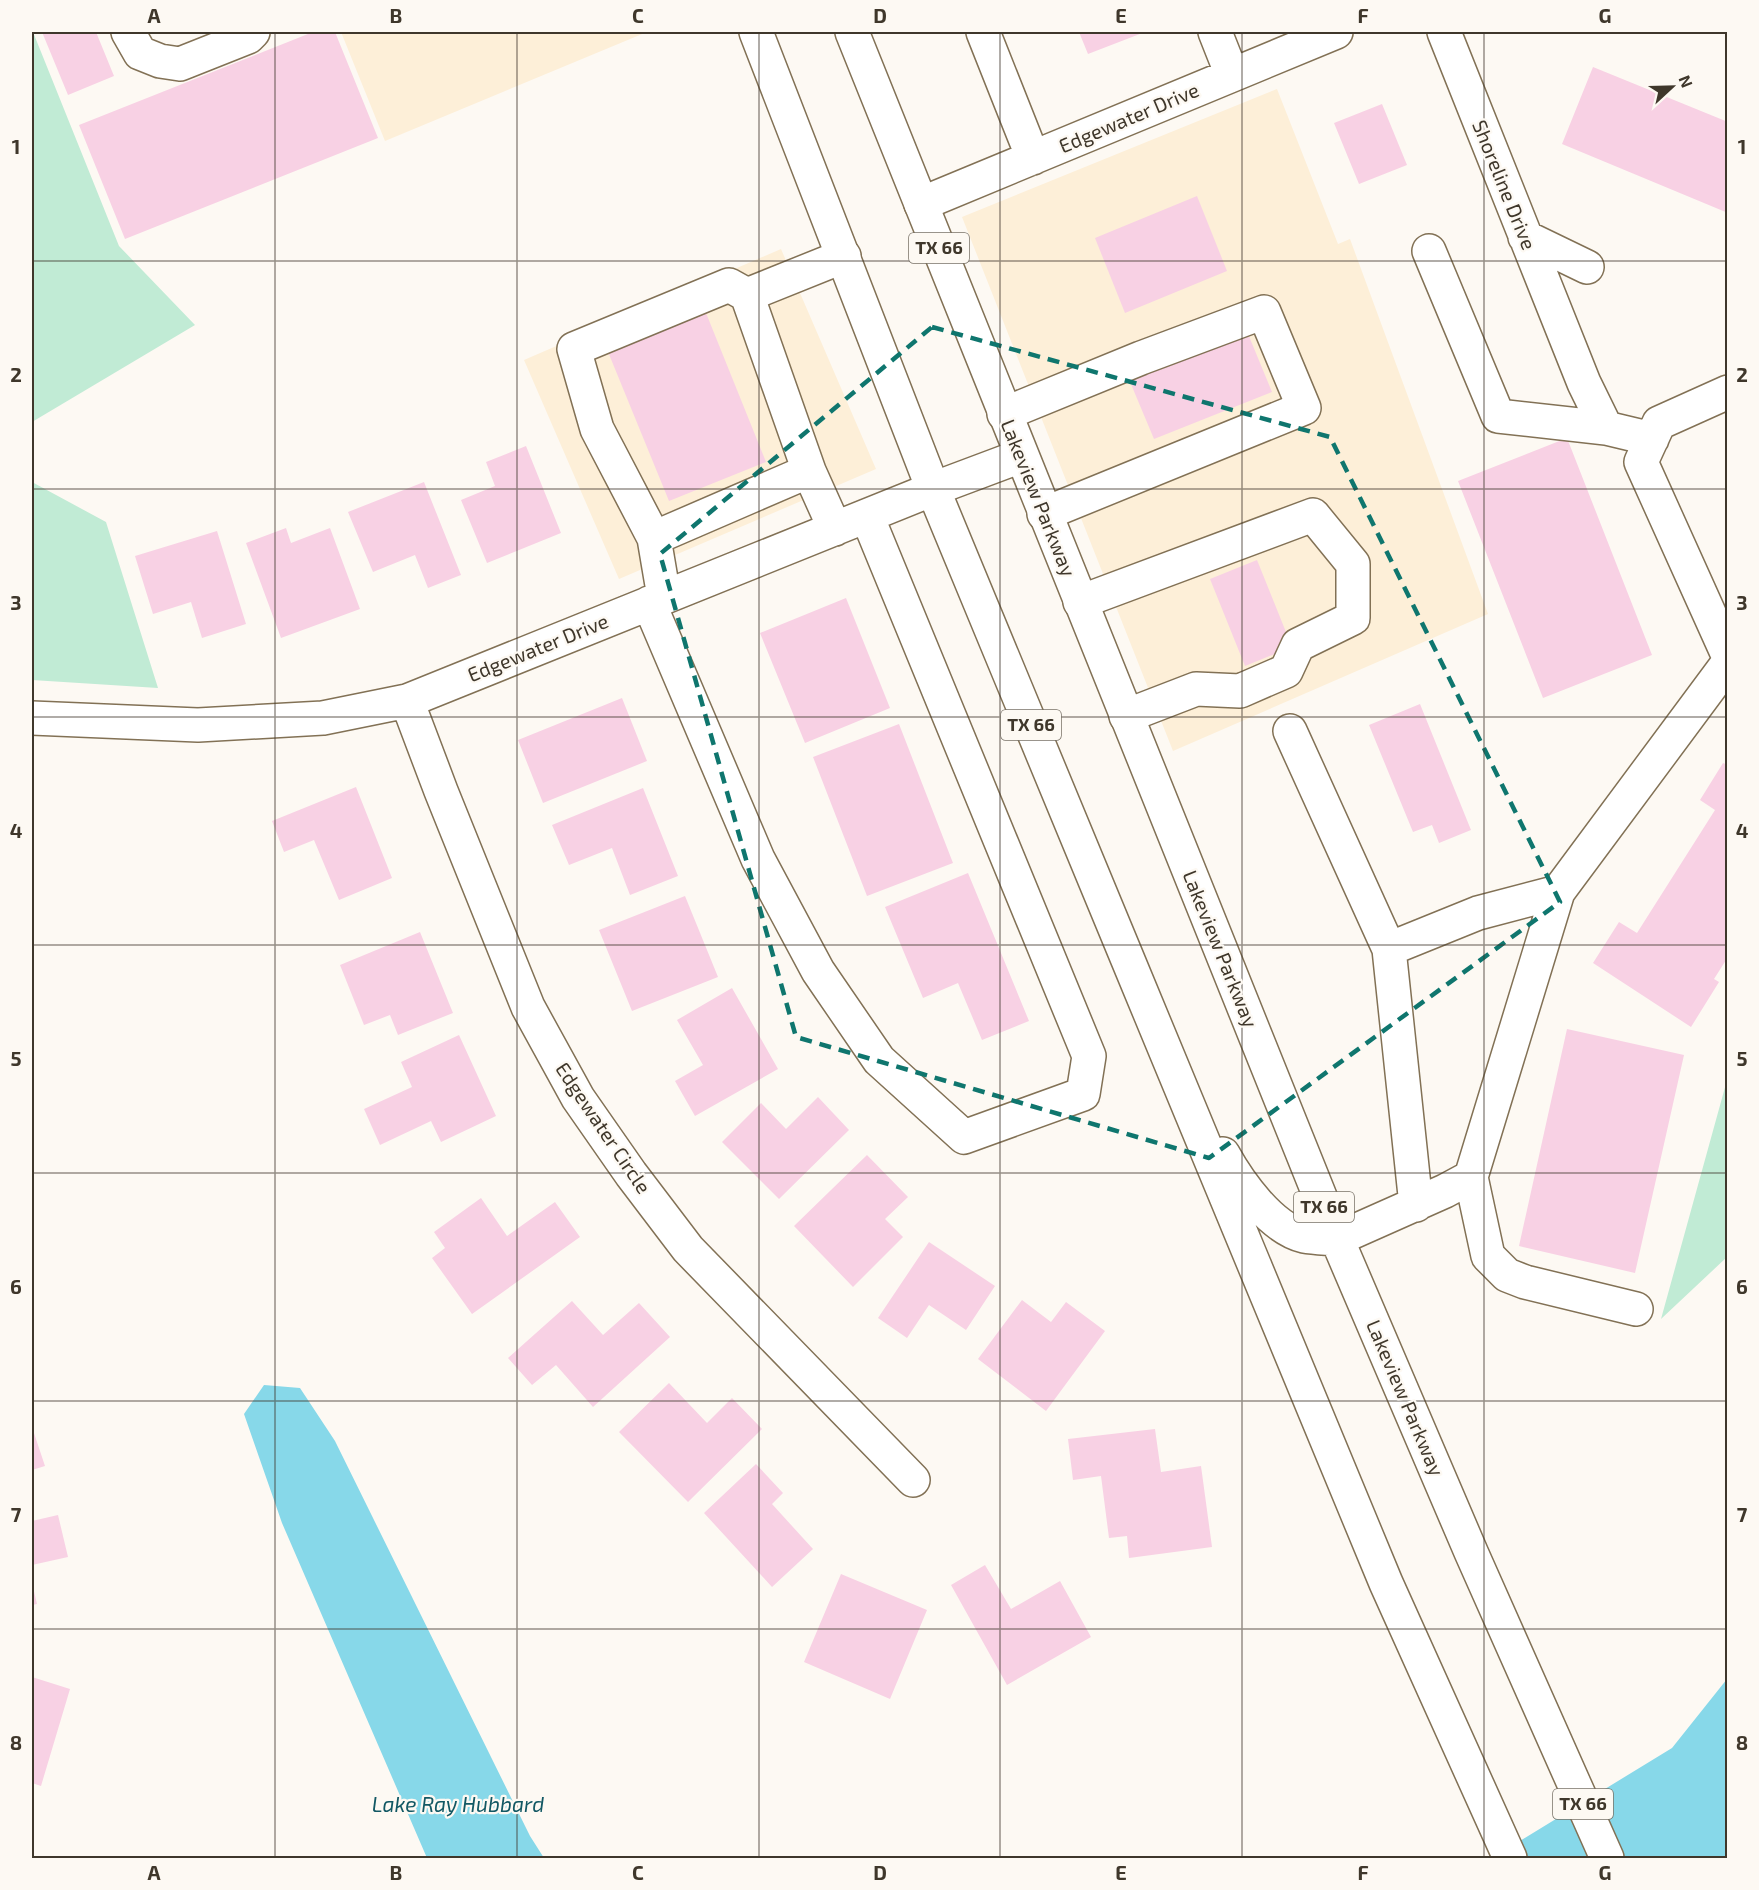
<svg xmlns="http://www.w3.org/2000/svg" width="1759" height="1890" font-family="'Exo 2',sans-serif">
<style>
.built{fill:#fdefd8}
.green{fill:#c1ebd5}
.water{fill:#87d8e9}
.building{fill:#f8d1e4}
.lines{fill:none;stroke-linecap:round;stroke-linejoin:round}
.minor-casing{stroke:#827155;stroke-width:36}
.major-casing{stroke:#827155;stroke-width:36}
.minor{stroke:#fff;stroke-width:33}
.major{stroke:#fff;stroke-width:33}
.marked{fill:none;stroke:#0f766e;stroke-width:4.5;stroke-dasharray:12 8;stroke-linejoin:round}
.grid{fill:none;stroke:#3f372b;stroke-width:1.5;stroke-opacity:0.55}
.labels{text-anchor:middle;stroke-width:4.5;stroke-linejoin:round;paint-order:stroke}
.shield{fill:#fdf9f3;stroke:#787167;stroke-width:1.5}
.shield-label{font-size:18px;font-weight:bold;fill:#3f372b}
.street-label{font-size:20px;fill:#3f372b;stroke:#fdf9f3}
.water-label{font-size:21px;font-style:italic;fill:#125864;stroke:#fdf9f3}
.neatline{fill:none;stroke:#3f372b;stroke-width:2}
.grid-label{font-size:20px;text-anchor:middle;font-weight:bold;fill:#3f372b}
</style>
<rect width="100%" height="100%" fill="#fdf9f3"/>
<path class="built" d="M341,32h306l-262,109z
M1277,89l61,155 12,-5 138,375 -315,137 -211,-534z
M781,249l95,220 -257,110 -95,-219z"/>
<path class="green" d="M32,32h1l86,214 76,79 -163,97z
M32,482l74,40 52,166 -126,-8z
M1727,1080v177l-66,62z"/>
<path class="water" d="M264,1385l36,3 35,53 195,395 14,22h-117l-145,-335 -38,-109z
M1727,1679v179h-235l180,-110z"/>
<path class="building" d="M42,32h54l18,44 -46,19z
M313,32h22l43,106 -253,101 -46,-114z
M1079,32h66l-57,22z
M1593,67l135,55v91l-166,-69z
M1382,104l25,61 -48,19 -25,-61z
M1197,196l30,75 -102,42 -30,-75z
M702,303l64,159 -97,39 -65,-159z
M1246,329l26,63 -118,47 -26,-62z
M1567,438l85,217 -109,43 -85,-217z
M526,446l35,87 -74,30 -26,-63 34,-14 -9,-24z
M424,482l37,93 -33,13 -13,-33 -42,17 -25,-60z
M286,528l5,15 39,-15 30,81 -79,29 -35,-95z
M217,531l29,93 -44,14 -11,-36 -38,12 -18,-58z
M1257,560l35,87 -47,19 -35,-87z
M846,598l44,110 -85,35 -45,-110z
M622,698l25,63 -104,42 -25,-63z
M1420,704l51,126 -32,13 -7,-18 -19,7 -44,-107z
M899,724l54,139 -86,33 -54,-139z
M1723,763l5,2v192l-14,22 5,3 -28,45 -98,-64 26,-41 18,11 78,-123 -15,-10z
M356,787l36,91 -53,22 -25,-60 -30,12 -12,-31z
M643,788l35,88 -48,19 -18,-47 -43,17 -17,-40z
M968,873l61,148 -47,19 -24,-57 -35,15 -38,-91z
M685,896l33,81 -86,34 -33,-81z
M420,932l33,81 -55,22 -8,-20 -26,10 -24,-60z
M732,988l46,81 -83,47 -20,-35 28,-16 -26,-45z
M1567,1029l117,26 -49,218 -116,-27z
M459,1035l37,81 -55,26 -10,-21 -51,24 -16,-36 48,-22 -11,-25z
M818,1097l31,33 -70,69 -57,-57 39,-39 25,26z
M867,1155l41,42 -23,22 18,18 -50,50 -59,-61z
M481,1198l26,38 48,-34 25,35 -108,77 -40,-56 13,-10 -11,-16z
M929,1242l66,44 -29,44 -37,-25 -22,33 -29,-20z
M1022,1300l29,22 15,-20 39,29 -59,80 -68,-52z
M572,1301l31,34 36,-32 31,34 -77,70 -37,-42 -24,20 -24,-27z
M669,1383l38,40 25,-25 30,31 -74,73 -69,-70z
M32,1427l13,39 -13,4z
M1155,1429l6,43 40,-6 11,81 -83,11 -2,-22 -18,2 -8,-62 -28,4 -5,-41z
M756,1464l27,29 -11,11 41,45 -41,38 -68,-74z
M58,1515l10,42 -36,8v-44z
M985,1565l26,44 49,-28 31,56 -84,48 -56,-100z
M841,1574l86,36 -37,89 -86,-37z
M32,1583l5,21 -5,1z
M32,1677l38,12 -29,97 -9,-3z"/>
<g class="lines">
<defs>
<path id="minor" d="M128,32l12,21 20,8 20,3 68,-27 5,-5
M983,32l50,126
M1215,32l17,43
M1444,32l140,351 22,45 46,11
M921,204l415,-172
M1525,237l62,30
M1429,251l69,165 108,12
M1728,392l-69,31 -18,39 87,193
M1004,414l137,-56 123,-46 40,96 -260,106
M809,471l-62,-176 97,-39
M654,538l-57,-109 -23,-80 155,-64 18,10
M664,597l-10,-59 155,-67 26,58
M1080,602l233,-87 40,49v54l-55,27 -12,26 -46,20 -44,-2 -70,27
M649,603l109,256 60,112 61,89 85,77 119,-43 6,-38 -222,-540
M407,701l34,90 87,216 50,91 53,76 57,75 225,231
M32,718l166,7 125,-7 84,-17 526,-212 88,-33
M1290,731l99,218 27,256
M1389,949l89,-36 80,-21
M1471,1177l17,79 19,19 18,7 111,27
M1337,1239l108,-48 26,-14 87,-285 170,-229"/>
<path id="major" d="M756,32l177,457 195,471 258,623 124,275
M852,32l485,1207 134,313 136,306
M1223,1154c16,29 48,74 81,82 11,2 23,2 33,3"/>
</defs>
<use href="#minor" class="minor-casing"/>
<use href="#major" class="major-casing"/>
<use href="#minor" class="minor"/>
<use href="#major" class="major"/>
</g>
<path class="marked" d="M932,327l398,110 230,465 -351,256 -413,-121 -136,-483z"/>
<path class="grid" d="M275,32v1826M517,32v1826M759,32v1826M1000,32v1826M1242,32v1826M1484,32v1826M32,261h1696M32,489h1696M32,717h1696M32,945h1696M32,1173h1696M32,1401h1696M32,1629h1696"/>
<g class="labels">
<g class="shield">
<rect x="909" y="233" width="60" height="30" rx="4.5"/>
<rect x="1001" y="710" width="60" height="30" rx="4.5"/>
<rect x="1294" y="1192" width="60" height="30" rx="4.5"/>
<rect x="1553" y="1789" width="60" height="30" rx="4.5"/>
</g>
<g class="shield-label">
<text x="939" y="254">TX 66</text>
<text x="1031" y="731">TX 66</text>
<text x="1324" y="1213">TX 66</text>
<text x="1583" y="1810">TX 66</text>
</g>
<g class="street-label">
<text transform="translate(1129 118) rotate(-23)" y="7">Edgewater Drive</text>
<text transform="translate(1504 185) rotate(68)" y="7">Shoreline Drive</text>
<text transform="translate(1038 498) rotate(68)" y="7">Lakeview Parkway</text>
<text transform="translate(538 648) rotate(-22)" y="7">Edgewater Drive</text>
<text transform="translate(1220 949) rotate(68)" y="7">Lakeview Parkway</text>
<text transform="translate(603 1128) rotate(56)" y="7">Edgewater Circle</text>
<text transform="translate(1405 1398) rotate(67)" y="7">Lakeview Parkway</text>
</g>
<g class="water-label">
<text x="458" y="1812">Lake Ray Hubbard</text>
</g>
</g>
<rect width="1759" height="1890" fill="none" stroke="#fdf9f3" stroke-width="66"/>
<g transform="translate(1672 87) rotate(68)" stroke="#fdf9f3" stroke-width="4.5" paint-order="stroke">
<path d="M0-4.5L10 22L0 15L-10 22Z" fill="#3f372b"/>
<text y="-9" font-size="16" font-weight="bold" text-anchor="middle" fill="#3f372b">N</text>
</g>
<rect x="33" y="33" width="1693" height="1824" class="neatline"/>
<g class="grid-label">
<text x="154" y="23">A</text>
<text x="396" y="23">B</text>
<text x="638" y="23">C</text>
<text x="880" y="23">D</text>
<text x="1121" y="23">E</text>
<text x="1363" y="23">F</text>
<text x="1605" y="23">G</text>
<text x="16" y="154">1</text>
<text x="1742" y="154">1</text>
<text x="16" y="382">2</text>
<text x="1742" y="382">2</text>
<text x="16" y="610">3</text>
<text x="1742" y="610">3</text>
<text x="16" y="838">4</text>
<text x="1742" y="838">4</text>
<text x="16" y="1066">5</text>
<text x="1742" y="1066">5</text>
<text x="16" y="1294">6</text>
<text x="1742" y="1294">6</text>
<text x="16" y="1522">7</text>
<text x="1742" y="1522">7</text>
<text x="16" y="1750">8</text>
<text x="1742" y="1750">8</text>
<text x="154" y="1880">A</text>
<text x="396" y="1880">B</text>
<text x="638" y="1880">C</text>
<text x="880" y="1880">D</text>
<text x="1121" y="1880">E</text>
<text x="1363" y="1880">F</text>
<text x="1605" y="1880">G</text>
</g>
</svg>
